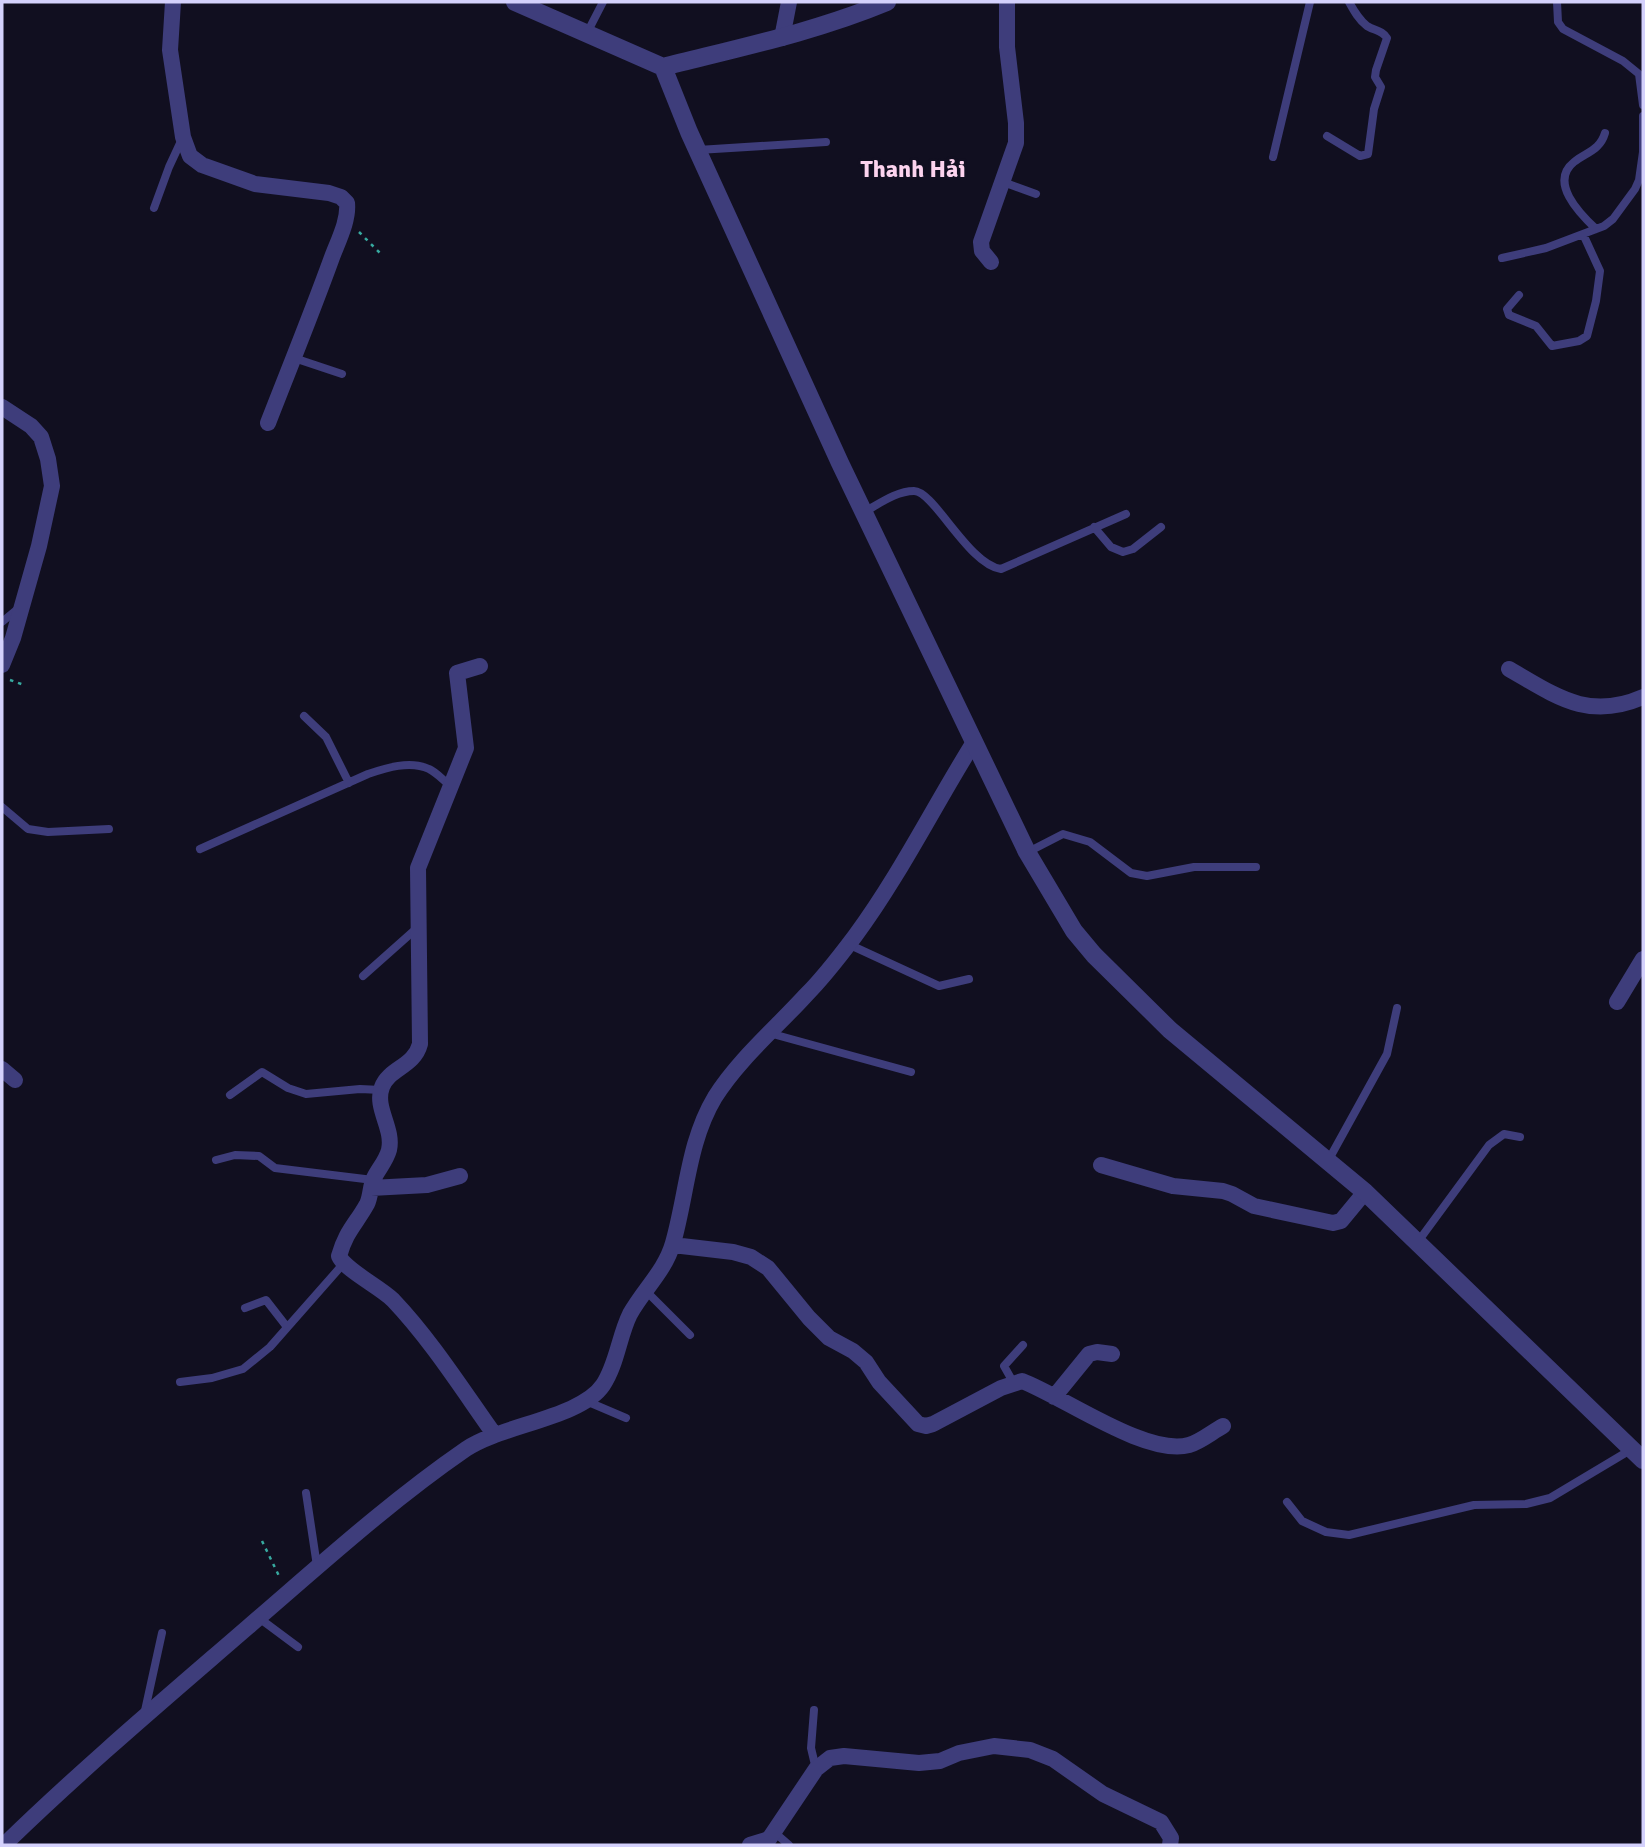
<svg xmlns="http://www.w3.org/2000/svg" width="1645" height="1847" font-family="Signika,sans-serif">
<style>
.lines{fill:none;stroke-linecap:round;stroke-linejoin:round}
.path{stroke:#37a99f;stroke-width:2.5;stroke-dasharray:3.5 5;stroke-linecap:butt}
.service{stroke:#3e3d7b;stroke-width:8}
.minor{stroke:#3e3d7b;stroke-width:16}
.tertiary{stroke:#3e3d7b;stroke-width:18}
.labels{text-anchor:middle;stroke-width:6;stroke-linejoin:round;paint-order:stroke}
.district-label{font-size:24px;font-weight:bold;fill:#fcd3ee;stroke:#110f20}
</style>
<rect width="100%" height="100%" fill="#110f20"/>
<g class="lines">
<path class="path" d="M359,232l23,23
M10,680l14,5
M262,1541l18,37"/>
<path class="service" d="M1557,2l1,20 5,7 60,32 16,13 4,31
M587,33l16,-31
M1327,136l33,20 8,-2 6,-45 7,-22 -6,-10 1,-7 11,-32c-5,-8 -12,-7 -20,-12 -8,-6 -13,-15 -18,-24
M698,150l128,-8
M1273,157l37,-155
M1003,182l33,12
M154,208l15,-41 13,-28
M1596,229c-17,-16 -47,-47 -22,-67 13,-10 26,-12 31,-29
M1502,258l44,-10 58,-22 9,-7 22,-30 4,-9 4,-28v-36
M1519,295l-12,14 2,6 27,11 16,20 27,-5 8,-5 9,-35 4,-30 -17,-37
M294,358l48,16
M864,512c15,-8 32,-21 50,-21 20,0 54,73 87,78l125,-55
M1094,527l17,20 12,5 10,-3 28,-22
M2,622l18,-15
M304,716l22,21 23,46
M2,807l26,22 20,3 61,-3
M200,849l168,-75c18,-6 42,-14 61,-5 7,3 15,12 22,17
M1028,852l35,-18 27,8 41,31 16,3 47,-9h62
M848,944l91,42 30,-7
M363,976l54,-48
M769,1033l142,39
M230,1095l32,-23 26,16 18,6 54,-5 21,1
M216,1160l19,-5 24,1 16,12 98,12
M1328,1161l59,-107 10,-46
M1417,1243l72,-98 15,-11 16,3
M645,1290l45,45
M245,1308l21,-8 21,27
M180,1382l32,-4 31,-9 27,-22 74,-84
M1013,1382l-9,-16 19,-21
M586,1401l40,17
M306,1493l11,73
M1287,1502l15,19 24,11 23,3 125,-30 52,-1 24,-6 82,-49
M259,1618l39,29
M814,1710l-3,38 5,21
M144,1715l18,-82
M774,1832l15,13"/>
<path class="minor" d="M173,2l-3,48 13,87 7,19 12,9 53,19 74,9 12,4 6,6c2,18 -10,40 -16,57 -20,55 -42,109 -63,163
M782,38l7,-36
M991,262l-9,-11 -1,-9 35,-99v-20l-9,-76v-45
M2,407l29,19 10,11 7,22 4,27 -13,60 -26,92 -11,27
M480,666l-23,7 9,75 -48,120 2,176c-6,23 -31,24 -38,43 -8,21 12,41 7,63 -3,11 -10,18 -15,28 -4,8 -3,18 -7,26 -11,20 -21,27 -28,52 6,14 41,31 54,44 38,40 69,89 101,134
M1509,669c47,27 79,52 134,28
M1617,1002l26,-43
M2,1069l13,11
M1101,1165l72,21 50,5 9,3 22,12 79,17 8,-2 24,-29
M371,1188l56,-3 33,-9
M673,1245l60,7 18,5 17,11 41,50 20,20 24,13 13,11 13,20 39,42 8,2 7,-2 68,-36 21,-7c40,15 125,76 167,64 11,-3 23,-13 34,-19
M1054,1397l35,-43 8,-2 15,2
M4,1845c78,-76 162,-147 244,-218 71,-61 141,-125 218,-178 35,-24 115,-31 137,-64 14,-21 16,-49 27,-71 14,-25 35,-43 43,-71 14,-49 15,-101 42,-146 24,-38 61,-69 91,-102 18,-18 34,-39 49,-59 45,-61 79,-130 119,-194
M750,1845l19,-6 47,-70 14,-11 14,-2 75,7 21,-2 19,-8 35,-7 36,4 23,9 50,35 58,28 10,16 -1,7"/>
<path class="tertiary" d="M515,2l148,65 26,65 151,331 187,389 47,79 20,24 76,75 195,162 278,268
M663,67c75,-19 152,-35 224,-65"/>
</g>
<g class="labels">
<g class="district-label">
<text x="913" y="177">Thanh Hải</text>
</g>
</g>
<rect width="1645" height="1847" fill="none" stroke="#d4d1fc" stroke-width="7"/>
</svg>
